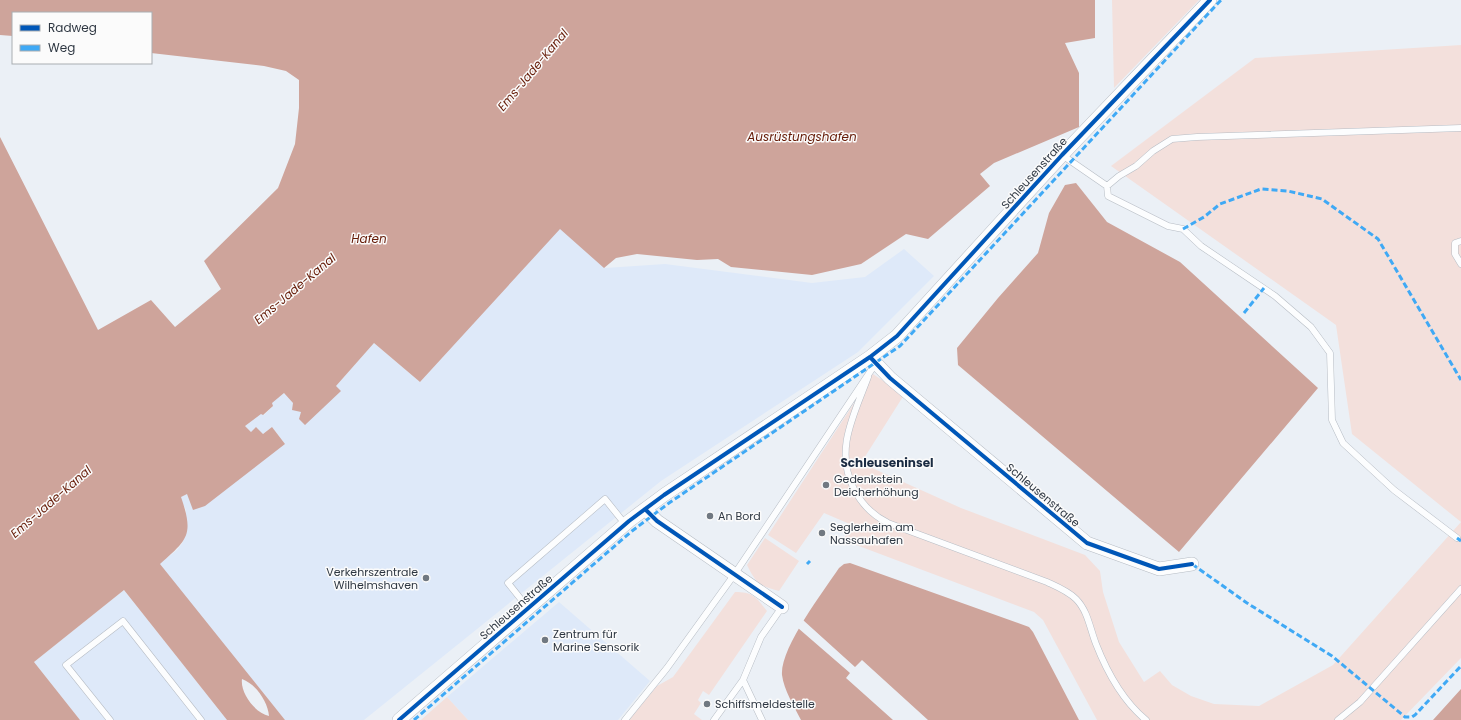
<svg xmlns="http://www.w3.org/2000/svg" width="1461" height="720" font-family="Poppins,sans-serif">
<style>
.built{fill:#dee9f9}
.green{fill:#f3e0dc}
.water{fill:#cea49b;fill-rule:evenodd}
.pier{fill:#ebf0f6}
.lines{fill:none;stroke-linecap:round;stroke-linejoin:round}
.service-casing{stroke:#b6bcc4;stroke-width:7}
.minor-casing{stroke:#b6bcc4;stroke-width:14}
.service{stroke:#fcfdfe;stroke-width:6}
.minor{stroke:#fcfdfe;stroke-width:13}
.quiet{stroke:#3fa9f5;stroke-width:3;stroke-dasharray:6 3;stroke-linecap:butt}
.cycleway-casing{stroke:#fbfbfb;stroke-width:6}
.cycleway{stroke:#0057b8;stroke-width:4}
.poi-dot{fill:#707881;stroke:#fbfbfb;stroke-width:1.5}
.labels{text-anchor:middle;stroke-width:3;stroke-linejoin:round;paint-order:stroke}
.street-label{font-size:11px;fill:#2e3742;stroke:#fbfbfb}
.poi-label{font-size:11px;fill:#2e3742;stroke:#fbfbfb;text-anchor:start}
.water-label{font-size:12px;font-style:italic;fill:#661b07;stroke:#fbfbfb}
.neighbourhood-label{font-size:12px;font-weight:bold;fill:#1b2c43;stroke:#fbfbfb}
</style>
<rect width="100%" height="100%" fill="#ebf0f6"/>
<path class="built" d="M560,228l45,40 60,-4 147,19 53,-6 39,-28 30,27 -76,76 -197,129 -297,239h-79l-126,-156 18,-14 6,-8 3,-32 -6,-13 105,-53 -13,-17 -9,7 -12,-2 -6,-6 16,-13 3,2 9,-9 -2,-3 13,-10 9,10 43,-17 38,-43 46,39z
M124,590l103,130h-147l-46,-58z
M559,602l91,79 -32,39h-150l-21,-23z"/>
<path class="green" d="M1112,0h87l-85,88z
M1461,45v477l-109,-88 -16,-109 -225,-159 144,-108z
M873,374l31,21 -43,68 100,45 124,47 15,16 3,21 16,50 25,40 16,-11 12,14 19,11 23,8 45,2 74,-41 128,-143v136l-60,62h-304l-54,-100 -9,-8 -191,-72 9,-15 -28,-12 -28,40 -28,-18z
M765,538l34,23 -20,30c-20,-5 -23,-8 -32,-26z
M735,592c18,0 21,5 32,19l-58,84 -6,-4 -5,9 3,3 -7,11 8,6h-73l28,-34 16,-9z
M447,697l21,23h-47l1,-1z"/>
<path class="water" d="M0,0h1095v38l-30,5 14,30v54l-85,36 -14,11 10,12 -62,53 -22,-5 -45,30 -49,11 -81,-8 -13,-8 -21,1 -60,-6 -21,4 -12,10 -44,-39 -140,153 -46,-39 -38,43 5,5 -36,34 -6,-6 2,-7 -9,-2 1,-7 -9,-10 -12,10 1,3 -10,9 -2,-1 -16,12 6,6 5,-5 7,7 9,-7 13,17 -80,62 -12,4 -6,-16 -6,3c13,38 7,42 -21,67l125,156h-58l-103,-130 -90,72 46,58h-80v-583l98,193 53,-30 24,27 46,-38 -17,-28 74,-73 17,-44 4,-36v-28l-13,-9 -22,-5 -113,-13v-40h-138v23l-13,-1zM242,679c14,5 26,23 27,37 -14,-3 -29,-23 -27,-37z
M1076,183l31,39 73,40 138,126 -139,164 -221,-187 -1,-17 41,-50 40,-45 11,-40 16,-28z
M850,563l179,64 4,5 46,88h-278c-7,-14 -17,-30 -19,-45 -2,-27 41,-83 57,-107l5,-4z
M1461,689v31h-28z"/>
<path class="pier" d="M803,620l52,47 7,-7 66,60h-35l-47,-42 4,-5 -52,-45z"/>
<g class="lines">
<defs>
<path id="service" d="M1062,155l45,31 1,10 60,30 15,3 18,17 74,50 36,31 19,26 2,67 11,23 51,47 63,48
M1107,186l12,-10 17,-10 17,-15 19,-12 25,-2 264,-9
M1461,241l-6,2v11l6,10
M868,377c-14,38 -34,73 -14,112 8,16 18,26 34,34l159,59c11,5 21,9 29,17 12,12 14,30 20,45 11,28 27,57 50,76
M528,608l-20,-25 97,-84 20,25
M110,720l-44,-55 57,-44 78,99
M625,720l42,-52 67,-93 142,-212
M714,720l29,-40
M762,720l-19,-40 18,-43 21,-30
M1338,720l22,-18 101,-113"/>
<path id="minor" d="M870,357l20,21 197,165 72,26 33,-5
M645,509l12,12 125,86
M399,720l230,-199 35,-26 206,-138 27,-21 165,-181 148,-155"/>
</defs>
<use href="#service" class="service-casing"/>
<use href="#minor" class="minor-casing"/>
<use href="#service" class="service"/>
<use href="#minor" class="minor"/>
<path class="quiet" d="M1183,229l21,-12 16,-13 41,-15 27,2 34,8 56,40 83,141
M1244,313l20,-25
M1457,538l4,3
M807,564l3,-3
M1192,564l55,39 85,53 73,61h7l3,-2 46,-49
M414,720l218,-189 37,-28 231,-157 321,-346"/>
<defs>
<path id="cycleway" d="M870,357l20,21 197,165 72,26 33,-5
M645,509l12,12 125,86
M399,720l230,-199 35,-26 206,-138 27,-21 165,-181 148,-155"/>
</defs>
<use href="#cycleway" class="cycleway-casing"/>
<use href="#cycleway" class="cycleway"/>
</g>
<g class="poi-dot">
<circle cx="826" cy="485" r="4"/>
<circle cx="710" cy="516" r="4"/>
<circle cx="822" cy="533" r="4"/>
<circle cx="426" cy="578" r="4"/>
<circle cx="545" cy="640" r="4"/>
<circle cx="707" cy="704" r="4"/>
</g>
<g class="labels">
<g class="street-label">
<text transform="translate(1034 173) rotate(-48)" y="4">Schleusenstraße</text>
<text transform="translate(1043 495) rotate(40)" y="4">Schleusenstraße</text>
<text transform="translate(516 607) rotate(-41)" y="4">Schleusenstraße</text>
</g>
<g class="poi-label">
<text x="834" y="483">Gedenkstein<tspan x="834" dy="13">Deicherhöhung</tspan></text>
<text x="718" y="520">An Bord</text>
<text x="830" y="531">Seglerheim am<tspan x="830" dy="13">Nassauhafen</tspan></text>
<text x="418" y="576" text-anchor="end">Verkehrszentrale<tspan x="418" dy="13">Wilhelmshaven</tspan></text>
<text x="553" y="638">Zentrum für<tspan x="553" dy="13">Marine Sensorik</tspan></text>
<text x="715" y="708">Schiffsmeldestelle</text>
</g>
<g class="water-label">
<text transform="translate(533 70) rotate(-50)" y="4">Ems-Jade-Kanal</text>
<text x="802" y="141">Ausrüstungshafen</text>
<text x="369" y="243">Hafen</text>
<text transform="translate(295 289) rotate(-40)" y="4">Ems-Jade-Kanal</text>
<text transform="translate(51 502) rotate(-41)" y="4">Ems-Jade-Kanal</text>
</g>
<g class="neighbourhood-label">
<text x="887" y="467">Schleuseninsel</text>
</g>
</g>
<rect x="12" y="12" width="140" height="52" fill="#fbfbfb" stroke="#a9adb1"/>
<rect x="20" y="25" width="20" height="6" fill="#0057b8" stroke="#a9adb1"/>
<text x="48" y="32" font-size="12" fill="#2e3742">Radweg</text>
<rect x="20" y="45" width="20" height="6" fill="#3fa9f5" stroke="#a9adb1"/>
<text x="48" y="52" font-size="12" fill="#2e3742">Weg</text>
</svg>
